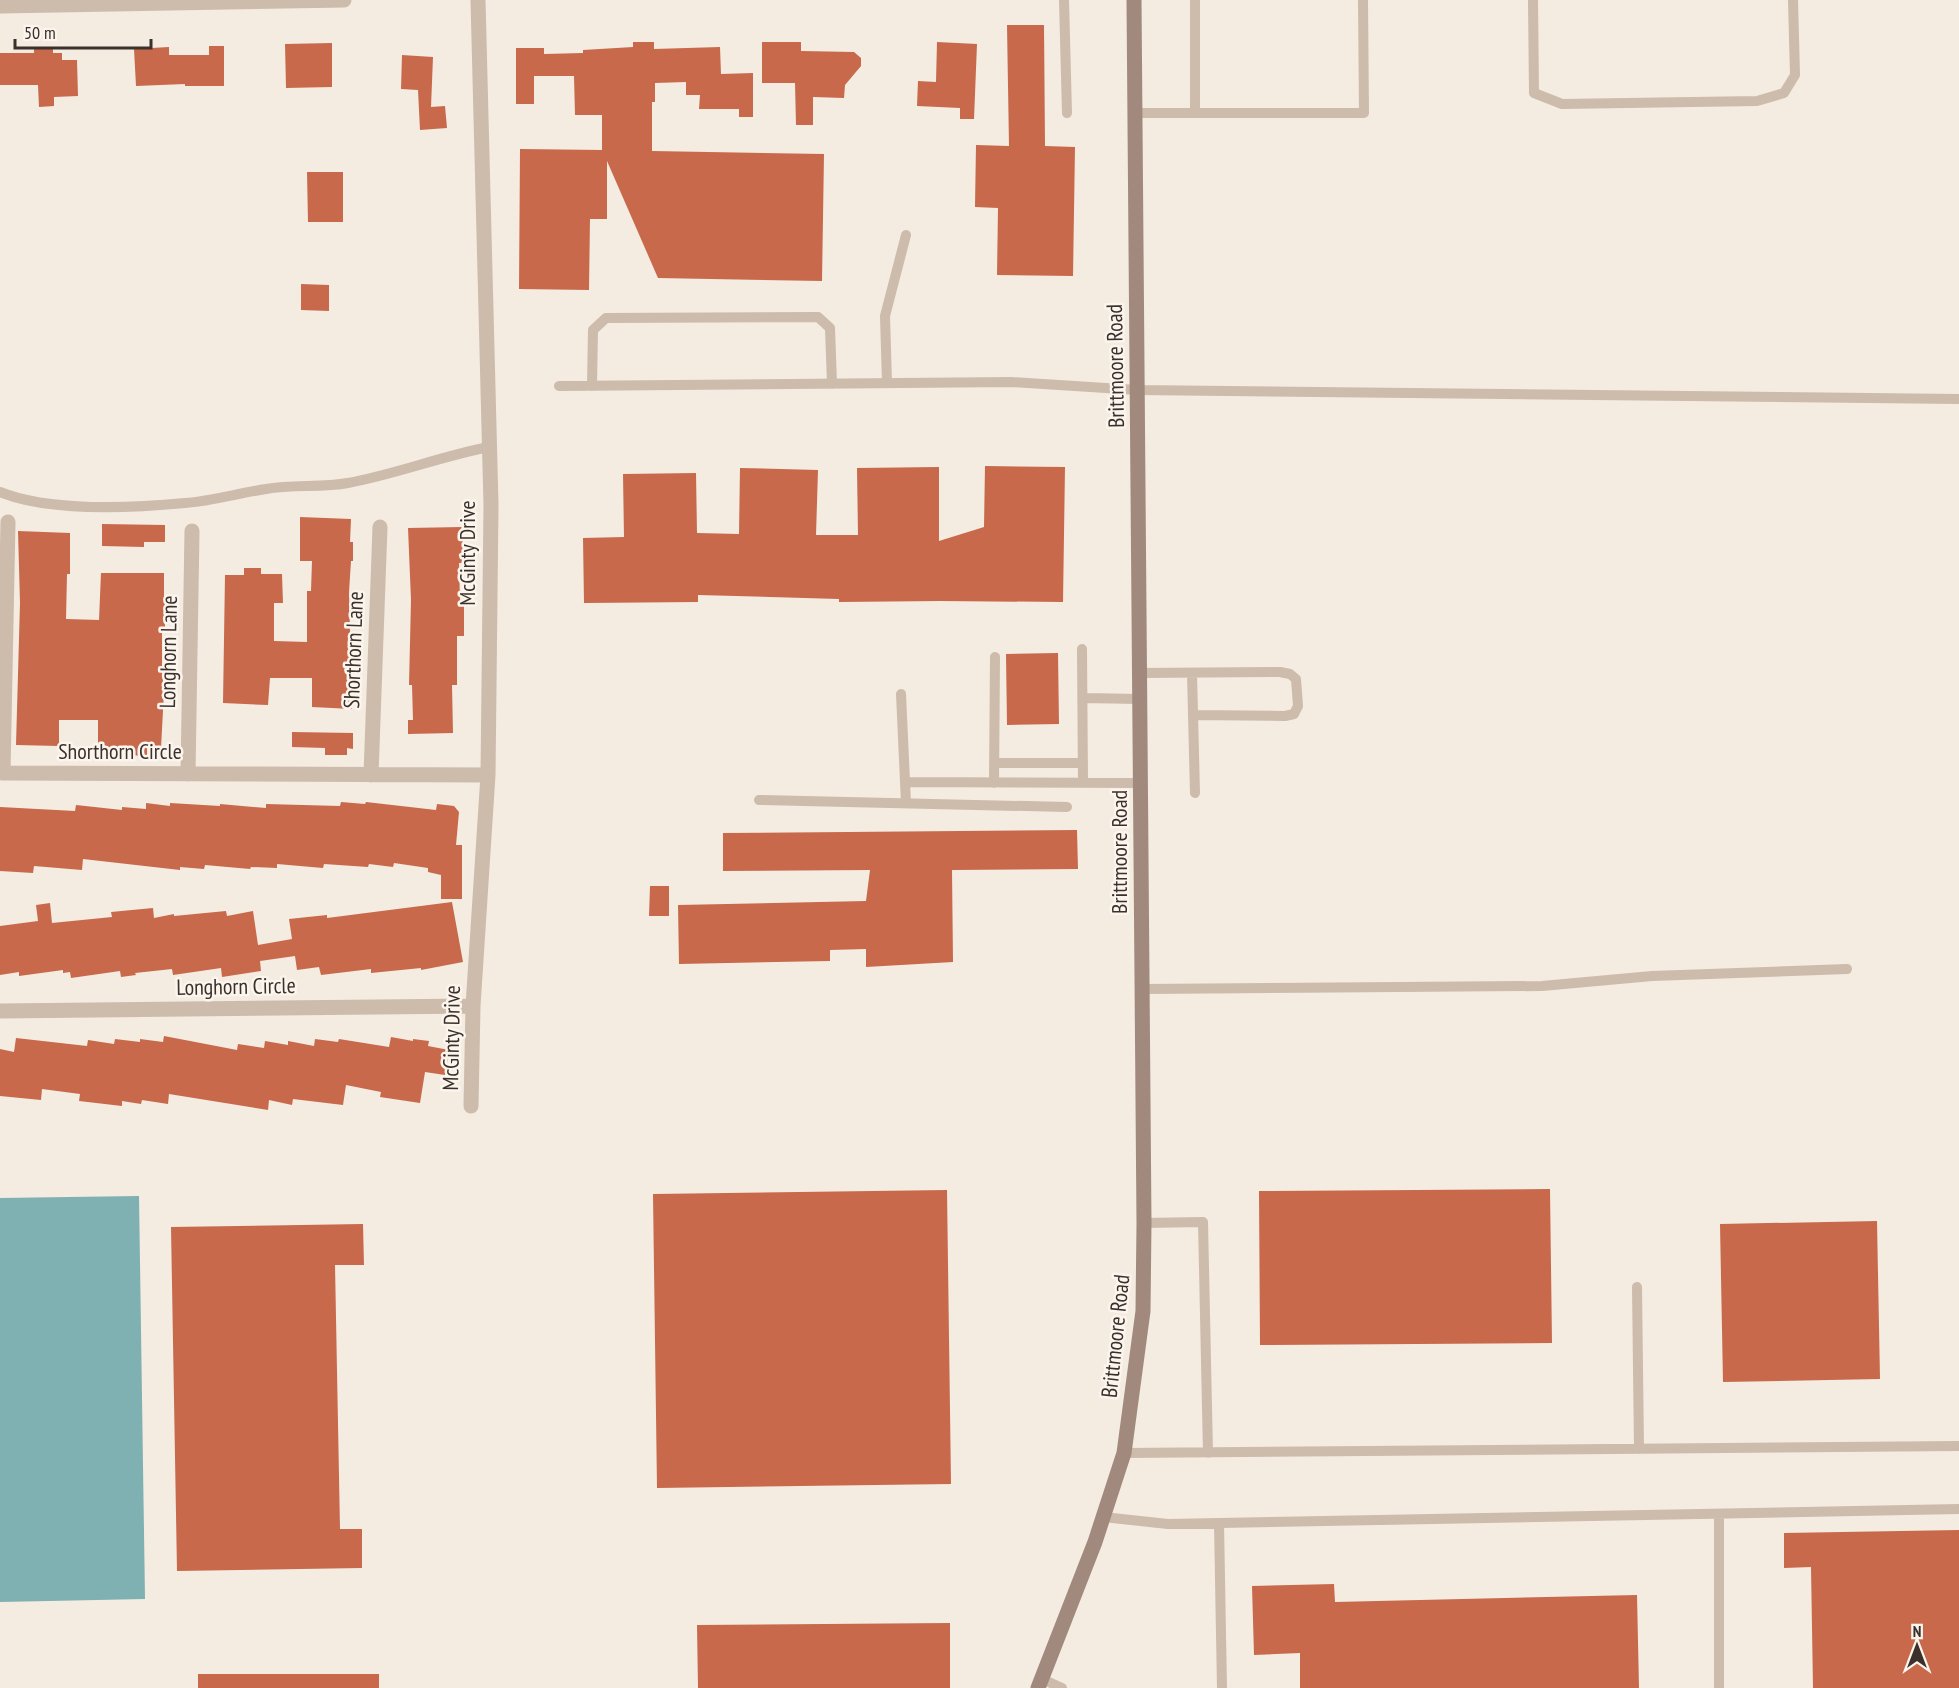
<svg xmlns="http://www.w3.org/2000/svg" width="1959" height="1688" font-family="'PT Sans Narrow',sans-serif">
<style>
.water{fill:#7fb0b2}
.building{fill:#c8694b}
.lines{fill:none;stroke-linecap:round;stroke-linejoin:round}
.lane{stroke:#cdbbac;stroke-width:10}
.street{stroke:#cdbbac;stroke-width:15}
.secondary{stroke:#a18a7d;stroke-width:15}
.labels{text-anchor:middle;stroke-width:5;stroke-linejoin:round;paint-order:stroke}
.street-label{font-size:22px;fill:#3b302b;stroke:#fbf5ee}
</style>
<rect width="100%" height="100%" fill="#f4ebe1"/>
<path class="water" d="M139,1196l6,403 -145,3v-404z"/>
<path class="building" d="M1007,25h37l1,121 30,1 -2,129 -76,-1 1,-67 -23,-1 1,-62 33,1z
M633,42h21v7l66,-2 1,27 32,-1v44h-14v-8h-40l1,-14h-14v-13l-31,1v19h-3v49l172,3 -2,127 -164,-3 -51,-117v58h-17l-1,71 -70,-1 1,-140 82,1v-35h-27l-1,-39h-40v28h-18v-56h28v6l39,-1v-3l50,-3z
M762,42h39v9l53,1 7,6v8l-16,19 -1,13 -31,-1v28h-17l-1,-42h-33z
M937,42l40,2 -3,75h-14v-11l-43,-2 1,-25 18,1z
M332,43v44l-46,1 -1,-44z
M209,46h15v40h-39v-2l-49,2 -2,-37 35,-2v8h40z
M34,49h19v4h9v7h15l1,36 -24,1v9l-15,1 -1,-22h-38v-32h34z
M402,55l31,2 -2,50 14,-1 2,22 -27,2 -2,-40 -17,-1z
M307,172h36v50h-35z
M301,284l28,1v26l-28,-1z
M985,466l80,1 -2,135 -123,-1 -101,1v-3l-141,-4v7l-114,1 -1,-65 41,-1 -1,-63 73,-1 1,60 42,1 1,-66 78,2 -2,65h42l-1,-67 82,-1v74l45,-14z
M300,517l51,2 -1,23h3v19h-2l-2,31 3,117 -40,-2v-29h-42l-2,27 -45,-2 2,-128h19v-7h17v6h21l1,29h-9v38l33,1v-51h4l1,-30h-12z
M102,524l63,1v17h-21v5l-42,-1z
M462,527l2,36h-5l1,38h4v35h-7v49h-5l1,48 -45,1v-14h5l-1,-35h-3l2,-85 -3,-72z
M18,531l52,2v41h-3l-1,45 33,1 2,-47h63v25h1v35h-3v35l2,24 -3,56h-14v8l-19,-1v-7h-30v-28h-39v26l-43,-1 4,-142z
M1058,653l1,71 -52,1 -1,-71z
M292,732l61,1v16l-6,-1v7h-22v-7l-33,-1z
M341,802l24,2 1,-2 70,8 1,-6 17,2 5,6 -3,33h6v54h-21v-24l-13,-3v-4l-34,-5 -1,4 -24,-3 -1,3 -44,-3 -1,4 -46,-4v4l-26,-1 -1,2 -45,-4 -1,4 -24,-2v3l-97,-11 -1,11 -48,-4 -1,7 -33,-2v-64l75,4 1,-6 46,5v-3l24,2v-6l24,3v-3l50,3v-2l46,4v-4l74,2z
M1077,830l1,39 -126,1 1,92 -87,5v-18l-36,1v11l-151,3 -1,-59 188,-4 4,-31 -147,1v-38z
M650,886h19v30h-20z
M452,902l11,60 -42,8v-2l-50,5v-4l-50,6 -2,-8 -22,3 -2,-14 -35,5 1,10 -39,6 -1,-9 -48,7 -1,-6 -37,4 1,2 -15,2 -1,-6 -49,7 -1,-6 -7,1v-3l-44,6v-4l-19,3v-49l38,-5 -2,-16 14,-2 2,20 60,-6 -1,-5 42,-4 1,10 20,-4v2l52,-5 1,5 26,-5 5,34 34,-6 -3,-20 38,-4v3z
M164,1036l73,14 1,-6 26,4 1,-7 23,4v-4l26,5 1,-7 23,3 1,-3 50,8 2,-10 22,4v-2l16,2 -1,5 21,4 -4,25 -20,-3 -5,31 -40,-6 1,-5 -35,-7 -3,20 -50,-6 -1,6 -23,-5 -1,10 -99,-16 -1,10 -26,-4 -1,4 -19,-3v5l-43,-5 1,-7 -38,-5 -1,11 -41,-4v-47l14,3 2,-14 71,8 1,-6 26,4 1,-5 25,3v-3l23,3z
M1550,1189l2,154 -292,2 -1,-154z
M947,1190l4,294 -294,4 -4,-294z
M1877,1221l3,158 -157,3 -3,-158z
M363,1224l1,41h-29l5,264h22v39l-185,3 -6,-344z
M1959,1530v158h-146l-2,-121 -27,1v-35z
M1334,1584l1,18 302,-7 2,93h-339v-35l-46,2 -2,-69z
M950,1623v65h-252l-1,-63z
M198,1674h181v14h-181z"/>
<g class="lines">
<path class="lane" d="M1064,0l3,113
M1195,0v113
M1533,0l1,93 28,11 195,-3 27,-8 11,-18 -2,-75
M1135,113h229l-1,-113
M887,383l-2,-67 21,-81
M559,386l452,-4 126,8 822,9
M592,386l1,-56 13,-12 212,-1 12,11 2,56
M0,492c49,20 133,16 185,11 27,-2 54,-10 81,-14 27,-5 55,-1 82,-6 48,-9 94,-27 141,-36
M1082,649l1,133
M1140,673l140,-1 10,2 6,5 2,27 -4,8 -9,2 -92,-1
M1192,673l3,120
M901,694l5,109
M1083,698l57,1
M994,763h89
M905,782l236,1
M994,783l1,-126
M759,800l308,7
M1142,989l400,-3 110,-10 195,-7
M1144,1223l59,-1 5,231
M1637,1287l2,162
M1124,1453l835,-7
M1103,1517l65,7 791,-15
M1219,1523l3,165
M1042,1679l20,9
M1719,1688v-174"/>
<path class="street" d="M0,6l344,-6
M8,522l-5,251 485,2
M188,774l4,-243
M371,775l9,-248
M0,1011l473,-5
M471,1106l2,-100 15,-231 3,-270 -13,-505"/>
<path class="secondary" d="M1038,1688l57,-146 29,-89 19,-142 1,-88 -10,-1223"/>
</g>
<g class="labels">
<g class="street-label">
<text transform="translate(1115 366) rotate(-91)" y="8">Brittmoore Road</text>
<text transform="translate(467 553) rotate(-90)" y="8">McGinty Drive</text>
<text transform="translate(353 650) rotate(-88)" y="8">Shorthorn Lane</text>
<text transform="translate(168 652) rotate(-89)" y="8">Longhorn Lane</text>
<text x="120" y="759">Shorthorn Circle</text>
<text transform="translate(1119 852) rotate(-90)" y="8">Brittmoore Road</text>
<text transform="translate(236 986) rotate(-1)" y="8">Longhorn Circle</text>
<text transform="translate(451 1038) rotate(-89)" y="8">McGinty Drive</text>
<text transform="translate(1115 1336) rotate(-84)" y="8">Brittmoore Road</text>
</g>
</g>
<g transform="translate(1917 1646)" stroke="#fbf5ee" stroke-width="4.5" paint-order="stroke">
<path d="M0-4.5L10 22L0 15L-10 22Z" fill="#3b302b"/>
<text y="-9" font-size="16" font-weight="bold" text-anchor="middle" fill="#3b302b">N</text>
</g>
<path d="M15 39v9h136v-9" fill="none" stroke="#3b302b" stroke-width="3"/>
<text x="24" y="39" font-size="18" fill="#3b302b" stroke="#fbf5ee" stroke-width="4.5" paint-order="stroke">50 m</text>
</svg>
